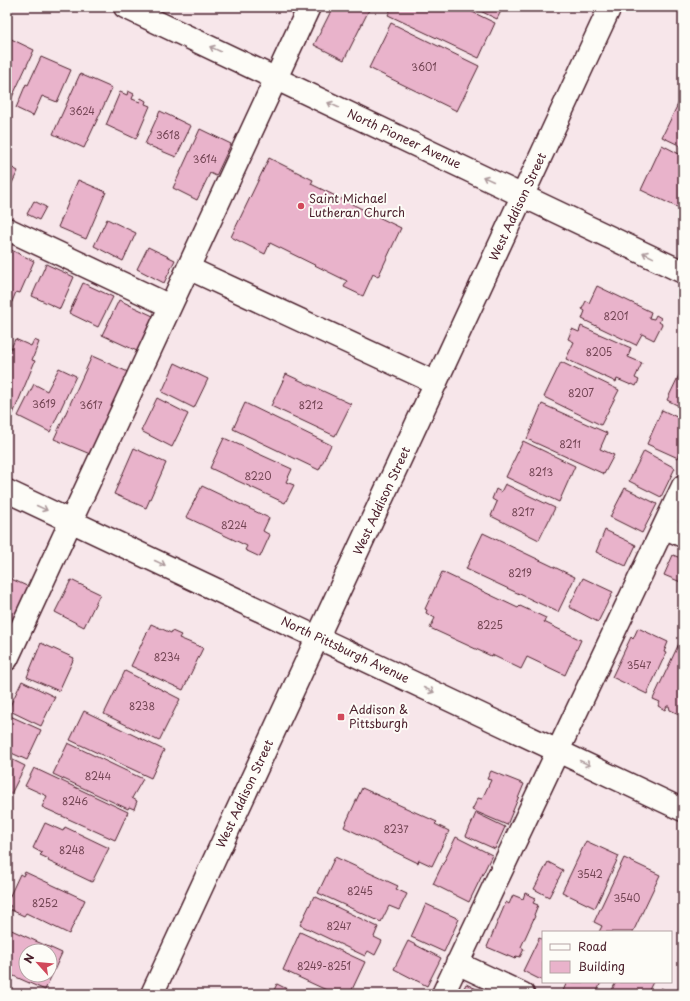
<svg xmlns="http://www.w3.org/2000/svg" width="690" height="1001" font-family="'Playpen Sans',sans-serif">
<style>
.building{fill:#e9b3cb;stroke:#4a1f2b;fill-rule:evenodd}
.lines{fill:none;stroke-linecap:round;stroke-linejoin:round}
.minor-casing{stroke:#4a1f2b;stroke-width:25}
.minor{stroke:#fdfcf7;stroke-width:22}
.oneway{stroke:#ac999b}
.poi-dot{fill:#d1495b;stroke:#fdfcf7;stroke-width:1.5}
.labels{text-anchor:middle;stroke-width:4;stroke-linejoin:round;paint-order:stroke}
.number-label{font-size:10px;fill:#724453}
.street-label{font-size:12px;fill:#4a1f2b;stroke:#fdfcf7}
.poi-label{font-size:12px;fill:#4a1f2b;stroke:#fdfcf7;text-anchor:start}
</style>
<rect width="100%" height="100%" fill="#f7e6ea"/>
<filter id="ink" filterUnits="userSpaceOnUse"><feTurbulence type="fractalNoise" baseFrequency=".025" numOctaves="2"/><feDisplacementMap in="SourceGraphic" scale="8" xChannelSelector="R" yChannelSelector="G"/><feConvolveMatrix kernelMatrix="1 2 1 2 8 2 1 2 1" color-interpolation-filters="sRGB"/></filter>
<g filter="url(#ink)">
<path class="building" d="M333,7h30l6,3 -25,50 -30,-15z
M392,7h70l33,16 -16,35 -91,-43z
M472,7h33l-1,3 -2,-1 -5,10z
M391,23l88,43 -22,45 -88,-43z
M7,37l27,13 -27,58z
M41,57l30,13 -14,32 -15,-6 -9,20 -17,-8 10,-24 2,1z
M80,74l32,14 -28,60 -31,-14z
M128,91l6,3 -2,5 8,3 1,-4 5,3 -1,3 5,2 -14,33 -30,-14 14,-33 7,3z
M681,98l2,1v48l-21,-10z
M160,111l31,15 -15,31 -31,-13z
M200,129l31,15 -15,32 -6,-3 -13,27 -24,-12z
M662,145l21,11v54l-42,-20z
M269,158l44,22 -2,4 90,44 -23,49 -5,-3 -10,22 -19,-9 3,-6 -77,-38 -5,11 -34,-17z
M7,165l11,6 -11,22z
M78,180l28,12 -20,47 -28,-12z
M34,201l12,6 -7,13 -12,-6z
M107,219l29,14 -13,28 -29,-15z
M148,247l27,13 -11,23 -27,-14z
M7,248l27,13 -14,32 -4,-1 -7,17 -2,-1z
M46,264l28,13 -14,32 -28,-13z
M83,283l30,14 -15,30 -29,-14z
M597,286l54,26 -2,6 5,1 2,-4 5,3 -2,4 3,2 -8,16 -12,-6 -6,11 -54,-26 3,-8 -3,-2 4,-8 3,2z
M119,300l34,16 -16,35 -35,-16z
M581,326l50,22 -3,9 14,6 -7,15 4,2 -3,6 -4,-2 -1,1 -14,-6 -1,3 -50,-23 8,-17 -6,-3 4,-10 7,3z
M15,339l16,7 3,-6 5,2 -7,18 3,1 -22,53 -3,-2 -3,5v-68l3,2z
M92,356l36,16 -38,82 -36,-15z
M561,362l58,28 -18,35 -57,-28z
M175,363l33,16 -14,29 -32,-16z
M59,368l17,8 -26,56 -32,-16 16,-32 13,7z
M681,371l2,1v36l-16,-8z
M286,374l65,30 -16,32 -64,-30z
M157,398l31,16 -16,33 -31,-16z
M245,403l86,42 -12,25 -86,-41z
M542,404l65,29 -7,16 14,6 -10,19 -77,-35z
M662,410l21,10v28l-5,10 -31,-14z
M224,438l68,31 -6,13 8,3 -9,18 -75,-35z
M523,441l52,25 -16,36 -53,-25z
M134,448l32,15 -20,45 -32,-14z
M644,451l31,17 -14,29 -32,-16z
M505,484l50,24 -16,32 -48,-24 6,-14 -5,-3 4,-10 5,3z
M202,486l67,32 -6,13 7,4 -10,22 -15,-7 2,-4 -61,-29z
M625,488l32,16 -15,29 -32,-16z
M605,530l31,15 -10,21 -30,-14z
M483,533l92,44 -17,35 -92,-43z
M673,555l10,4v24l-19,-8z
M442,572l76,36 2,-2 26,12 -2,4 37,18 -16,35 -38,-18 -6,12 -29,-14 -1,1 -61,-28 5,-10 -9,-5 1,-3 -2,-1z
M7,577l22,10 -22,48z
M583,578l30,14 -15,30 -29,-15z
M71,580l29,14 -16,33 -29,-15z
M151,624l20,9 1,-2 9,4 -2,3 24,10 -20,42 -52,-24z
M638,628l30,14 -4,10 2,1 -19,41 -35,-17 19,-40 2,2z
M683,635v77l-4,2 -9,-4 -1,-4h-2l-2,4 -7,-4 2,-4 -7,-3z
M41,643l33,15 -15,33 -32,-14z
M125,671l55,28 -21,42 -55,-27z
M22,681l33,16 -14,29 -33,-16z
M84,711l80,39 -13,28 -81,-38z
M8,715l33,15 -14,30 -20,-9z
M68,743l75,36 -11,19 5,3 -3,8 -5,-2 -1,2 -75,-35z
M7,757l18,9 -14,28 -4,-2z
M34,768l94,44 -13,28 -73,-33 5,-11 -22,-10z
M491,771l33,13 -17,41 -35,-15 6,-12 4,1 9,-19 -4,-1z
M362,788l75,34 -2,2 14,7 -17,35 -13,-6 -1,3 -74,-36z
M476,813l29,14 -10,22 -29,-13z
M45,823l18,8 2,-4 44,21 -17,34 -44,-21 1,-2 -9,-4 2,-2 -9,-5z
M456,837l36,18 -23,47 -36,-18z
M586,841l33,15 -24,52 -33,-16z
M335,857l63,29 -2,3 11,5 -8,16 -10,-4 -8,16 -63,-29z
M624,858l36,17 -27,57h-34l3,-6 -8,-4z
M548,862l15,8 -14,27 -15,-8z
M25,872l60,28 -16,34 -43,-21 -2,3 -15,-7 2,-3 -4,-2v-2l13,-28 3,2z
M525,893l11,5 -3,5 5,2 -4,10 1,1 -14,31 3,2 -4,8 -4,-1 -1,3 -28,-12 19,-45 3,2 4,-9 10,4z
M314,896l64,31 -4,10 8,4 -7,14 -7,-4 -3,5 -65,-31z
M426,904l33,15 -15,33 -33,-15z
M7,928l55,25 -17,37 -38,-17zM26,951h24v24h-24z
M300,932l65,30 -15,32h-15l-52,-24z
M539,938l4,2v41l-20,-10z
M408,941l33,17 -14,28 -33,-17z
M567,982h34l-5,12h-32l-2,-1z
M616,982h37l-6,12h-37z
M277,984l20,10h-25z
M466,984l21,10h-26z
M661,988l12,6h-15z"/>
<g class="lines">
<defs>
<path id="minor" d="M125,7l558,265
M7,229l163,77
M188,268l248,115
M7,491l676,319
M664,527l19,9
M7,659l302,-652
M457,963l66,31
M152,994l458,-987
M443,994l240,-508"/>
</defs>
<use href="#minor" class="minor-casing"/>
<use href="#minor" class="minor"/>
</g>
<defs><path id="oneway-shaft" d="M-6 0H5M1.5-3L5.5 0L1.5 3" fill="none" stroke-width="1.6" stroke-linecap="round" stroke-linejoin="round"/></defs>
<g class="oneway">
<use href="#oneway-shaft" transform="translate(215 49) rotate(-155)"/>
<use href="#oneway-shaft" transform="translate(333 105) rotate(-155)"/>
<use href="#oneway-shaft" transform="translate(488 179) rotate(-155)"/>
<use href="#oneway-shaft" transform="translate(648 255) rotate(-154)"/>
<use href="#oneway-shaft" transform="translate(42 508) rotate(25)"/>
<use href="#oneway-shaft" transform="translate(160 563) rotate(25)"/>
<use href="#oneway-shaft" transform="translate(429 690) rotate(25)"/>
<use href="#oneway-shaft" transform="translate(585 763) rotate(25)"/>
</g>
</g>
<g class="poi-dot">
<circle cx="301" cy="206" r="4"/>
<rect x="337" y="713" width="8" height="8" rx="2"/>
</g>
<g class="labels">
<g class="number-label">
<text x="424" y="71">3601</text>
<text x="82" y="115">3624</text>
<text x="168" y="139">3618</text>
<text x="205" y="163">3614</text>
<text x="616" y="320">8201</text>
<text x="599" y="356">8205</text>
<text x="581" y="397">8207</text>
<text x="44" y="408">3619</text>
<text x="91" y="409">3617</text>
<text x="311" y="409">8212</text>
<text x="570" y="448">8211</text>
<text x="541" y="476">8213</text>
<text x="258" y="480">8220</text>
<text x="523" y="516">8217</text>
<text x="234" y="529">8224</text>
<text x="520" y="577">8219</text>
<text x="490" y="629">8225</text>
<text x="167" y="661">8234</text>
<text x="639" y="669">3547</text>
<text x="142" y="710">8238</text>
<text x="98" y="780">8244</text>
<text x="75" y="805">8246</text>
<text x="396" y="833">8237</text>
<text x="72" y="854">8248</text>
<text x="590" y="878">3542</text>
<text x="360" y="895">8245</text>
<text x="627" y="902">3540</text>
<text x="45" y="907">8252</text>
<text x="339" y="930">8247</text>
<text x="324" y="970">8249-8251</text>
</g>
<g class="street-label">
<text transform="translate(404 139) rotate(25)" y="4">North Pioneer Avenue</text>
<text transform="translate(518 207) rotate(-65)" y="4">West Addison Street</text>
<text transform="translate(382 501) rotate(-65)" y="4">West Addison Street</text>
<text transform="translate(345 650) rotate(25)" y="4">North Pittsburgh Avenue</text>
<text transform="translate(245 794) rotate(-65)" y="4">West Addison Street</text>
</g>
<g class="poi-label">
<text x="309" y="203">Saint Michael<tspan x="309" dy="14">Lutheran Church</tspan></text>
<text x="349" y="714">Addison &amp;<tspan x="349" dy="14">Pittsburgh</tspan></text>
</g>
</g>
<rect width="690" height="1001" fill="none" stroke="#fdfcf7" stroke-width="24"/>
<rect x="12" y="12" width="666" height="977" fill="none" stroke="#4a1f2b" stroke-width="1.5" filter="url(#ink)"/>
<rect x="542" y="931" width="130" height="52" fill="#fdfcf7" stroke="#b5a4a5"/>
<rect x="550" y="944" width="20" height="6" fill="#fdfcf7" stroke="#b5a4a5"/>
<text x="578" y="951" font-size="12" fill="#4a1f2b">Road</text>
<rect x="550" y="961" width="20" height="12" fill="#e9b3cb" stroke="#b5a4a5"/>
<text x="578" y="971" font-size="12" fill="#4a1f2b">Building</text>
<g transform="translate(38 963) rotate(297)"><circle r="19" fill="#fdfcf7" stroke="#b5a4a5"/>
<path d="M0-3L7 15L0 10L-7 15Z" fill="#d1495b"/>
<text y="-6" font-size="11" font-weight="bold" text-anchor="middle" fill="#4a1f2b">N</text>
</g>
</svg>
